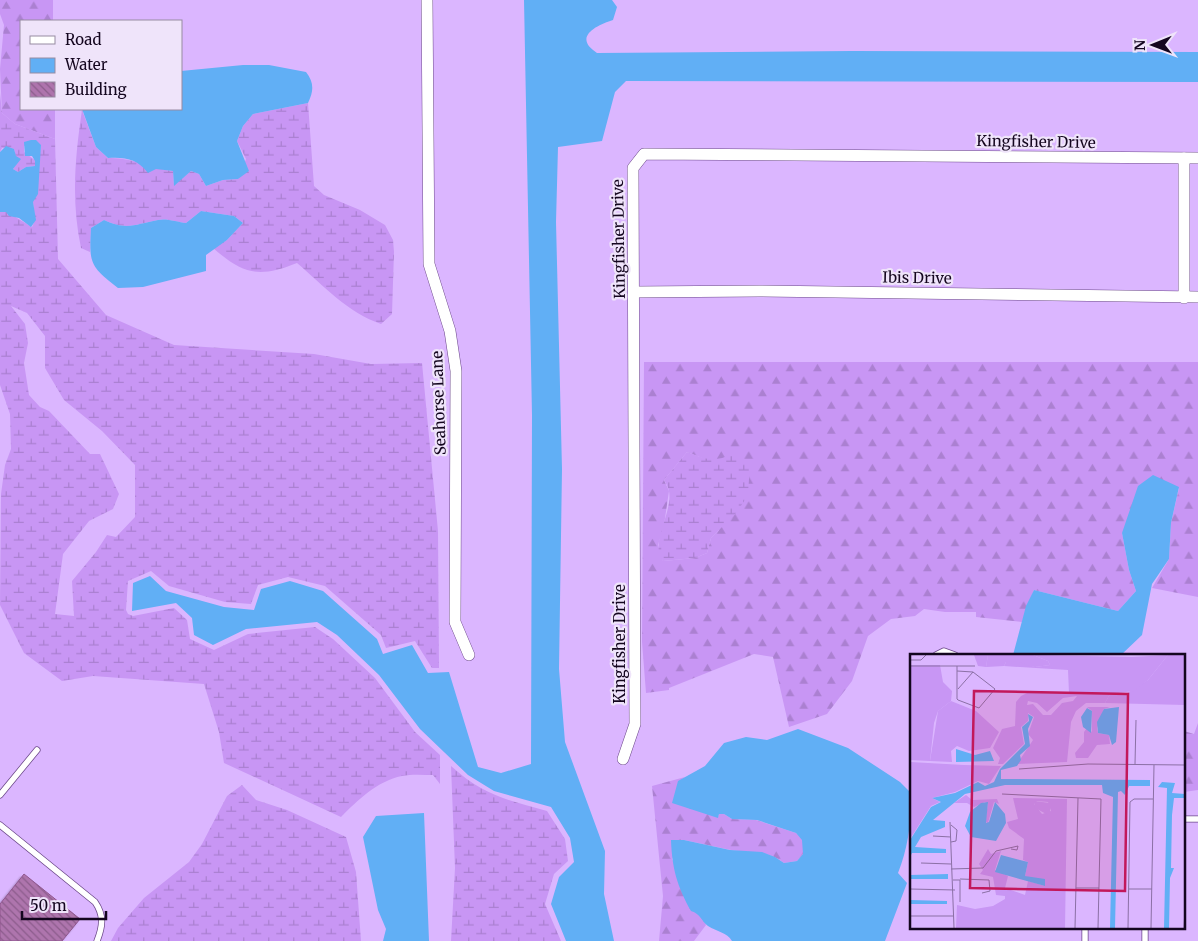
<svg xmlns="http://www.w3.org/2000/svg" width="1198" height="941" font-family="Merriweather,serif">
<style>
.forest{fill:url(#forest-firs);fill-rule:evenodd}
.wetland{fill:url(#wetland-marsh);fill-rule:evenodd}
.water{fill:#61aff5}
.building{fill:url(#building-back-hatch);stroke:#8f568e;filter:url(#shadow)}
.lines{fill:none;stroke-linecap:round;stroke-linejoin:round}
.lane-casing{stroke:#6c498a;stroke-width:7}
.street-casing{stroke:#6c498a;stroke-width:12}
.lane{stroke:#fff;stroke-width:5.5}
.street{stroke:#fff;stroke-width:11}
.labels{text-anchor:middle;stroke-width:4.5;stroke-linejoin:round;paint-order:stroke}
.street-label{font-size:15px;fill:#14061f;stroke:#efe4fa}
.inset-road{fill:none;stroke:#8b70a5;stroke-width:1}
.view{fill:#c2185b;fill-opacity:0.15;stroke:#c2185b;stroke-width:2.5}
.inset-edge{fill:none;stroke:#14061f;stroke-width:2.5}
</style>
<defs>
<pattern id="forest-firs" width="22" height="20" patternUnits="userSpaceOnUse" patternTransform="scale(1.25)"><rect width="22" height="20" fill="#c896f4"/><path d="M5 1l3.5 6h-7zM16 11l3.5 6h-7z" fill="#ab80d1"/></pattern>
<pattern id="wetland-marsh" width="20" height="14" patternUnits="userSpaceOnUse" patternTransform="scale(1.25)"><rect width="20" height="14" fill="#c896f4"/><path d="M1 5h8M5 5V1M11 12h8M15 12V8" fill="none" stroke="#ab80d1"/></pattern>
<pattern id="building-back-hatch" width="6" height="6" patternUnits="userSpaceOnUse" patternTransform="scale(1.25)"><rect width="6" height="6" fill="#ae74ad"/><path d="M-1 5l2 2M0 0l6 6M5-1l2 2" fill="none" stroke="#8c5d8c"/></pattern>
<filter id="shadow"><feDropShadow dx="-3" dy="3" stdDeviation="1" flood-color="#0004"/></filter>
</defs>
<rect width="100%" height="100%" fill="#dbb6ff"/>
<!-- forest -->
<g class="forest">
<path d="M0,0H53V21H21V109H55V139L15,124L2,113L0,69L4,25L0,14Z"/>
<path d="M644,362H1198V597L1152,588L1169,559L1171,523L1179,488L1122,533L1129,570L1136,591L1118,611L1034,590L1022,622L976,617V612H945L924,609L915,616L891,619L868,636L852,681L827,714L789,727L773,657L754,654L669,688V690L646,693L642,642ZM687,452L707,460H722L719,530L711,538L707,553L695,558L663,561L658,545L664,525L669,491L664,480Z"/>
<path d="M1198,723V790L1184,792V731L1194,734Z"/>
<path d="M685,777L678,782L696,810L718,817L719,814H724L732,819L756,820L796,833L803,840V854L797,861L784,863C767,850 750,853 731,850C715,847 700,843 684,840L672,859L706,925L694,941H659L663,896L652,786Z"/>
</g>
<!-- wetland -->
<g class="wetland">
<path d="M0,93L2,113L15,124L55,139L58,259L106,315L174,345L314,354L371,364L422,363L438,531L439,668H432L415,641L386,648L381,635L325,586L288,577L258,585L251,604L225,602L169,586L151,571L128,581L126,610L128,614L133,616L174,608L187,620L190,639L214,650L248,634L315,627L333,639L375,678L415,732L440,755V784L433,775C423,775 411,774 402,776C377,781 358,800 341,817L224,763L219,732L204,684L93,676L62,681L24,653L0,605L1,494L5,465L11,449L10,414L0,385V212H7L32,227L35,220L33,202L41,145L24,146V152L36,161L35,166L26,167L18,172L13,169L17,163L14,149L2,148L0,152ZM11,306L27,313L45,336V368L64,400L102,431L135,465V517L116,537L107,535L96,552L72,581L74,616L55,614L63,554L89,521L113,509L119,494L100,454H90L49,411L40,407L29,395L24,363L28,343L25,324Z"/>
<path d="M308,103L314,186L324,195L360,210L385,225L393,240L394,252L392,314L381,324C347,312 324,286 297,263C259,278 244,275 213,248L227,240L243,223L234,216L201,211L186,223C178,222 166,218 158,220C136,224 127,231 104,220L91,228L90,252L81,248C71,201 75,157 82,110L96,147L108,158C133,157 150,168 173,171L174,185L191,171L199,174L206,186L223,180L238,179L246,159L237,141L243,126L253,114Z"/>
<path d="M687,452C706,459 714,464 733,453L750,463L748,495L737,512L711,538L707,553L695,558L663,561C649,542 673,514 669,491C668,487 666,483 664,480Z"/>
<path d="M451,766C483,795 507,800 547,811L565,839L568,861L554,874L545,904L561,941H451L455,868Z"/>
<path d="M242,785L256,800L287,810L346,837L356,872L361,941H111L118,928L144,898L189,862L202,844L227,796Z"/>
</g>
<!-- water -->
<g class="water">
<path d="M524,0H612L617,7L613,20C597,25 572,37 597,53L852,51L1198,52V82L626,81L615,92L602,141L558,147L556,222L562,469L559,669L565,742L605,851L604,894L614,941H566L551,904L559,877L574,862L570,838L551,807L494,791L468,775L420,729L379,675L337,635L317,622L246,629L213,645L194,635L192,618L176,603L132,611L133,583L150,576L166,591L224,607L254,610L261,589L290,581L323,591L377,639L383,654L412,645L428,673L449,672L478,767L501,773L531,764L532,415Z"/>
<path d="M243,65H269L306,72C314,82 314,91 308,103L253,114L243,126L237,141L249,171L238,179L223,180L206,186L199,174L191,171L174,186L173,171L156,169L148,173C137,159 126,157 108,158L96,147L82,109H181V71Z"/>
<path d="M31,140H36L41,145L38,194L33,202L36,220L31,227L19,218L9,216L6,212H0V152L6,146L14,149L16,156L21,159L13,169L18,172L26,167L35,166V161L32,156H25L24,142Z"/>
<path d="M201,211L234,216L243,223L227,240L206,255V271L143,287L118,288C90,266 89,264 91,228L104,220C127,231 136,224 158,220C166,218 178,222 186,223Z"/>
<path d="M1153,475L1179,487L1171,523L1169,559L1152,584L1142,635L1121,655H1013L1026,606L1034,590L1118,611L1136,591L1129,570L1122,533L1138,486Z"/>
<path d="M798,729L848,748L900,782L911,793C912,820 908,848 898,873L907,883L885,941H732C727,932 717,932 708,926C701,921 701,914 691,911C677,886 672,868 671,840H684L730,850L762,852L775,857L784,863L797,861L803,854L802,840L796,833L757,820L732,819L724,814H719L718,818L672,803L678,781L705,766L724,743L746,737L767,740Z"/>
<path d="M424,813L429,941H383L386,929L378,910L363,837L376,816Z"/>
</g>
<!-- building -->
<path class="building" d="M24,874L80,919L62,941H0V904Z"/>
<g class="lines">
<!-- lane casing -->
<g class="lane-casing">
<g id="lane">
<path d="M936,655L944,651L955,655"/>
<path d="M0,795L37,750"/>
<path d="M1184,819H1198"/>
<path d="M0,825L95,902C104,915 103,926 97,941"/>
<path d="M1085,941V927"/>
<path d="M1145,941V927"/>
</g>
</g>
<!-- street casing -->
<g class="street-casing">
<g id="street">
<path d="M427,0L429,264L450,331L456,371L455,622L469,655"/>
<path d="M1184,158V298"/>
<path d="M635,292L760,291L1198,297"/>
<path d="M623,759L635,724L633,168L644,154L1198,158"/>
</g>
</g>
<!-- lane -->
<use href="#lane" class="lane"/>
<!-- street -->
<use href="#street" class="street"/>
</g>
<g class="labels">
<!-- street labels -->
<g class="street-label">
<text transform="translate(1036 142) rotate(1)" y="5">Kingfisher Drive</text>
<text transform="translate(619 239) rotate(-91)" y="5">Kingfisher Drive</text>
<text transform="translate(917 278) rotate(1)" y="5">Ibis Drive</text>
<text transform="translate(439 403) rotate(-92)" y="5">Seahorse Lane</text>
<text transform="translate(620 644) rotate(-90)" y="5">Kingfisher Drive</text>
</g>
</g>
<!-- overview -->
<g transform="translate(910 654)">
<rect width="275" height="275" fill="#dbb6ff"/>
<path d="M64,1H78L76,13L68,12Z" fill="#c896f4"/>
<path d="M78,1H123L138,7L140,11L125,13L96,8L94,12L76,13ZM258,1H275V51L195,49L200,40L214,41L238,26ZM0,11H30L33,28L42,37L41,47L28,57L24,69L20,107L0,106ZM56,141L62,146L87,145L89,150L84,148L78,169L75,168L78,150L75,148L64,153L57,149H44ZM103,144L157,145L155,274H46L47,251L65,255L83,252L95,245V242L86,241L83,223L70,220L73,216L69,210L78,195L81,200L91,197L85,216L98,222L95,234L115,241L118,227L135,232L115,222L118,208L113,206L114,185L99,174L97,168L108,165ZM127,147L138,148L141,157L132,160L124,150Z" fill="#c896f4" fill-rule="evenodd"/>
<path d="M123,1L222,3L258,1L238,26L224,37L200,40L195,49H176L166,57L161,68L157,108L107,110L123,86L118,80L124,63L118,59V67L111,73L114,90L93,110H88L90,104L83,94L92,75L105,72L106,48L111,42L119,38L159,39L158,16L94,12L96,8L105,7L125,13L140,11L138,7ZM167,42L163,47L152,49L141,61H133L123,50L117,51L118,47L127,49L137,58L153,44ZM41,47L66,57L89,78L80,94L59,97L47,92L41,97L42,108L20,107L28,57ZM177,53H200L194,55L187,74L188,79L199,81L200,90L187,91L178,104H166L165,99L174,88V78L177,74L182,78V57ZM0,108L54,111L91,112L79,130L68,127L45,138L22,144L30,148L21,152L0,185ZM124,147L140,149V162L125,154Z" fill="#c896f4" fill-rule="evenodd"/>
<path d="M209,53L206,88L202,91L199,81L188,79L187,68L194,55ZM177,54L182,57L181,79L173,73L171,63ZM118,60L123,63L118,75L120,92L110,101L111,106L107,112L91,116V125L240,126V132H219L215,141L211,137L208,138L205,274H200L203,143L193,139L192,131H95L55,140L23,166L35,167V173L11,183L5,193L36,195V199H2L0,203V186L21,153L31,148L22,144L45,139L68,128L75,132L84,128L90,115L115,90L112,73L119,67ZM46,95L65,101L80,97L84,107L46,108ZM252,128L265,129L262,139L275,140V144H264L262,161L261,214H264L260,224L259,274H254L257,134L248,133ZM78,148L76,169L79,168L85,148L95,160L96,169L86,187L61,183L55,172L60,158L71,149ZM91,201L118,208L115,222L135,225V232L85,218ZM38,220V225H0V221ZM0,246L37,247V250H0Z" fill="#61aff5"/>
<path class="inset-road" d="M0,6H11L16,1M0,12H65M47,12V45L48,46L69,54L85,35L63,18L47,17M48,35L63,18M225,110L226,66M109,115L178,110L275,111M92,140L191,145L188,274M40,168L44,274M41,171L47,176L46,187L41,188M23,182L41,183M11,209L41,210M41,215L73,214L86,197L108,192L107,196L101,195M50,225L79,226L80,237L72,239M43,226H50V248M166,234H189M0,235L45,236M219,235H242M0,262H44M165,274L168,144M218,274L220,148L224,145H243M241,274L244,111M274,274L275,255"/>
<path class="view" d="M64,37L218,40L215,237L60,234Z"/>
<rect width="275" height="275" class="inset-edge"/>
</g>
<!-- legend -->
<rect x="20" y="20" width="162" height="90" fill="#efe4fa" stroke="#978ba2"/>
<rect x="30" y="36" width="25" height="8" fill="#ffffff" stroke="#978ba2"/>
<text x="65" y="45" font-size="15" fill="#14061f">Road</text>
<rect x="30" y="58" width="25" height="15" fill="#61aff5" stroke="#978ba2"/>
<text x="65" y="70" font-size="15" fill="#14061f">Water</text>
<rect x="30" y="82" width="25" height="15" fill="url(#building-back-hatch)" stroke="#978ba2"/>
<text x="65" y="95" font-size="15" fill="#14061f">Building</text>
<!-- north arrow -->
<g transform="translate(1153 45) rotate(269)" stroke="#efe4fa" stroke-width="4" paint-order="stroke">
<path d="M0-4L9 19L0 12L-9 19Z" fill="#14061f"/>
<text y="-8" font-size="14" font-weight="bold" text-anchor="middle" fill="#14061f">N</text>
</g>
<!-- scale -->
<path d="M22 911v8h84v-8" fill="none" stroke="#14061f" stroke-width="2.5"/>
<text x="30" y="911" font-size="15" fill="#14061f" stroke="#efe4fa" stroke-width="4" paint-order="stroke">50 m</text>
</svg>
